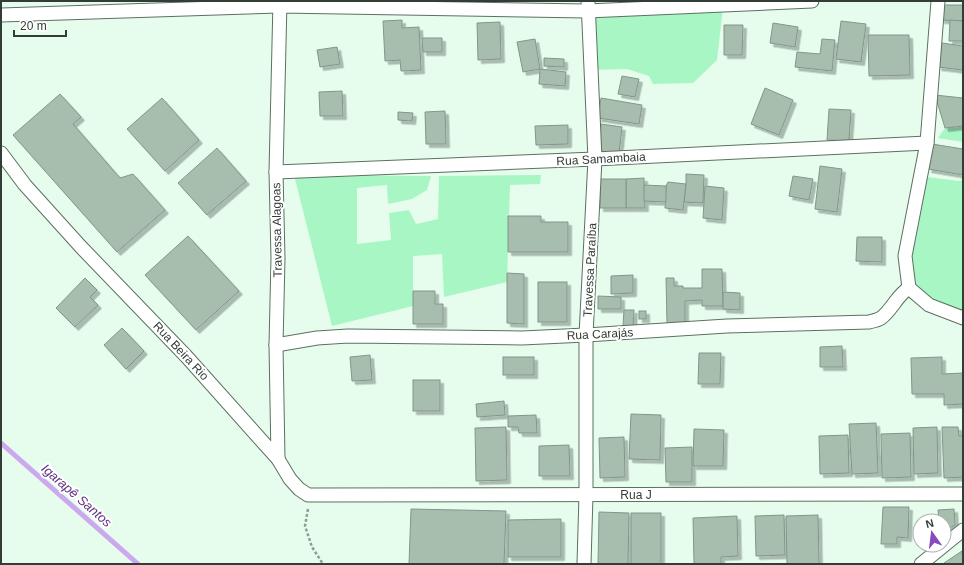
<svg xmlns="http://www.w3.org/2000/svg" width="964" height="565" font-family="Helvetica,sans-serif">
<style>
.green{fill:#a9f6c5}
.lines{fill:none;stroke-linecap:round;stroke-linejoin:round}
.stream{stroke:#cca8ee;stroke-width:5}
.building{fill:#a7bdae;stroke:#819688;filter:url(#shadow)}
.street-casing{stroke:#5c7062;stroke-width:15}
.path{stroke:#8d9d92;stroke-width:2.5;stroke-dasharray:3 2;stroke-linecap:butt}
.street{stroke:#fff;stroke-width:13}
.labels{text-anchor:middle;stroke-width:4;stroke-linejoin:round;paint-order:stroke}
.street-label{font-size:12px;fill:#333c36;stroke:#fff}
.water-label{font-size:13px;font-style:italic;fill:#603284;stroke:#fff}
</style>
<defs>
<filter id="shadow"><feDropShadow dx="3.5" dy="3.5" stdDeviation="0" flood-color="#0004"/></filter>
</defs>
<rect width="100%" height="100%" fill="#e6fded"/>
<!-- green -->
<g class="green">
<path d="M723,7L717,60L693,83L653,84L649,76L627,69L590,70L588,14Z"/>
<path d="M963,126V142L938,138L945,128Z"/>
<path d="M294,175L431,176L427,190L412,199L388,204L387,185L357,188V244L391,240L389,213L409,210L416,224L438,219L439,176L541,175L540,184L510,185L507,282L444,297L442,254L413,256V306L332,326Z"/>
<path d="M920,176L959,181L963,180V312L931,301L913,285L910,253Z"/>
</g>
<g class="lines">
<!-- stream -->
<path class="stream" d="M1,443L138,564"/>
</g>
<!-- building -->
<g class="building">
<path d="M941,5H963V21L941,20Z"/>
<path d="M402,20V28L419,27L421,70L401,71L400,60L385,61L383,21Z"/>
<path d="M950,20L963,21V41H949Z"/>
<path d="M841,21L866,24L861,62L836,59Z"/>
<path d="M500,22L501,59L478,60L477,23Z"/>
<path d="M773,23L798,27L795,47L770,43Z"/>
<path d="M724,25H743L742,55H724Z"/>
<path d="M868,35H909L910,75L869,76Z"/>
<path d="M422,38H442V52H423Z"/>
<path d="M535,39L540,69L523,72L517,42Z"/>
<path d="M822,39L835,40L832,71L795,67L797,52L820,54Z"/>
<path d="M942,43L963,46V70L938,67Z"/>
<path d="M337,47L340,64L320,67L317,50Z"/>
<path d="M544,58L564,59V67L544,66Z"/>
<path d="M540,69L566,72L565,86L539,84Z"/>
<path d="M622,76L639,79L635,97L618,94Z"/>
<path d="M765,88L793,100L779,135L751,124Z"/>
<path d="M342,91L343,116H320L319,92Z"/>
<path d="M60,94L81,117L73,124L120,178L133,174L165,210L117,252L13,135Z"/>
<path d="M935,95L963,98V126L945,128Z"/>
<path d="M162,98L199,140L165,171L127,129Z"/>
<path d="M601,98L642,105L639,124L598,118Z"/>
<path d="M829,109L851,110L849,141L827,140Z"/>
<path d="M445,111L446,144H426L425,112Z"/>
<path d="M398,112L413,113L412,121L398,120Z"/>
<path d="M601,124L622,127L619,153L599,151Z"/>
<path d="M568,125V144L536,145L535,126Z"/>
<path d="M932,144L963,149V175L928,169Z"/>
<path d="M217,148L246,181L207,215L178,183Z"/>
<path d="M820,166L842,169L837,212L815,209Z"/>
<path d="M686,174L704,175L703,203L684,202L686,184Z"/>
<path d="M793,176L813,179L809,200L789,196Z"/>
<path d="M644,178L645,208H626V179Z"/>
<rect x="600" y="179" width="26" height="29"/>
<path d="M668,182L686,184L683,210L665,208L666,186Z"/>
<path d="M644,185L666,186V202L644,201Z"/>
<path d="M705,186L724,188L722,220L703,218Z"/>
<path d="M508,216H541V222H568V252H508Z"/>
<path d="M188,236L239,291L196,330L145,275Z"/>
<path d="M857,237H882V262L856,261Z"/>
<path d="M702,269H722L723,306H702V300L685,301V324H667L666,278H674V286H683V288H702Z"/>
<path d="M507,273L524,274V324L507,323Z"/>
<path d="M633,275V293L611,294V276Z"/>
<path d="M85,278L97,290L90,297L98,305L75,327L56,308Z"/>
<rect x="538" y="282" width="29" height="40"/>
<path d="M413,291H435V304H443V324H413Z"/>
<path d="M723,292L740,293V310L723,309Z"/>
<path d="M598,296L621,297V309H598Z"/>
<path d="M624,310H634L633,327L623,326Z"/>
<rect x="639" y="311" width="7" height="8"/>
<path d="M122,328L144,351L126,369L104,345Z"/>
<path d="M842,346L843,367H820V347Z"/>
<path d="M699,353H721L720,384H698Z"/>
<path d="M370,355L372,380L352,381L350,357Z"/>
<rect x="503" y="357" width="31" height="18"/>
<path d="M942,357V374L963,373V404L944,405V394H912L911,358Z"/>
<rect x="413" y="380" width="27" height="31"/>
<path d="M504,401L505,415L477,417L476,404Z"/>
<path d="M631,414L661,415L660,460L629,459Z"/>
<path d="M536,415L537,433H519L518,427H508V416Z"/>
<path d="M876,423L878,473L852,474L849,424Z"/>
<path d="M506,427L507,480L476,481L475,428Z"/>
<path d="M937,427L938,473L914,474L913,428Z"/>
<path d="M942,427H958L959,436H963V477L944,478Z"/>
<path d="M694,429L724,430L723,466H693Z"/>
<path d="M910,433L911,477L882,478L881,434Z"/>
<path d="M848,435L849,473L820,474L819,436Z"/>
<path d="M624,437L625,477L600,478L599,438Z"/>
<path d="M569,445L570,476H539V446Z"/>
<path d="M692,447V482H666L665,448Z"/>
<path d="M883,507H909L908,538L897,537V544H881Z"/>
<path d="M411,509L506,511L504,564H409Z"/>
<path d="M954,509L955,525L944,531V521H939L938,510Z"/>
<path d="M599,512L629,513L628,564H598Z"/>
<rect x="631" y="513" width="30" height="51"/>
<path d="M784,515L785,555L756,556L755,516Z"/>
<path d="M818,515L819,564H787L786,516Z"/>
<path d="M737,516L738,556L721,557V564H694L693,518Z"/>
<path d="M561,519V557H508V520Z"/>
<path d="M962,551L963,564H945L944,563Z"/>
</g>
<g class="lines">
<!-- street casing -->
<g class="street-casing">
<g id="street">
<path d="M938,1L927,143L905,256L909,288L929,305L963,318"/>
<path d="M1,15L280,6L587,11L812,1"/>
<path d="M1,153L25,185L81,247L186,356L278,459L290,479L299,489L308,495L963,494"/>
<path d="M276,172L595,159L927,143"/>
<path d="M276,345L317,338L348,336L522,338L586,335L727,326L869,322C873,321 878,320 881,318C892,310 897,295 909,288"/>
<path d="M278,459L276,345L278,258L276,172L280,1"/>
<path d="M584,564L586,495V335L595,159L588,1"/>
<path d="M921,564L963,530"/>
</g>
</g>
<!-- path -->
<path class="path" d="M308,509L305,526L312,547L323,564"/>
<!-- street -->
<use href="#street" class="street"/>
</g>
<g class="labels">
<!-- street labels -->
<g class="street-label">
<text transform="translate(601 159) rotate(-3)" y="4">Rua Samambaia</text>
<text transform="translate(277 230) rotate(-91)" y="4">Travessa Alagoas</text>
<text transform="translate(590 270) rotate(-87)" y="4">Travessa Paraíba</text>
<text transform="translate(600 334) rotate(-3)" y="4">Rua Carajás</text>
<text transform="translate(181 351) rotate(47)" y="4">Rua Beira Rio</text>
<text x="636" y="499">Rua J</text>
</g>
<!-- water labels -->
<g class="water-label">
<text transform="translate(77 495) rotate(41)" y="5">Igarapê Santos</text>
</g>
</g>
<!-- border -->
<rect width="964" height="565" fill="none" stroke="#333c36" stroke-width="4"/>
<!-- north arrow -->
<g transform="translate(932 533) rotate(346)"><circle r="19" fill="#ffffff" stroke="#adb1af"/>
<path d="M0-3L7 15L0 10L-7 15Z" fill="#8b49be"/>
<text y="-6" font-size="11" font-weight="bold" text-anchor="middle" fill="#333c36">N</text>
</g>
<!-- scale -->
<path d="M14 30v6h52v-6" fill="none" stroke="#333c36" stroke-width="2"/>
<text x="20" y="30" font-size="12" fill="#333c36" stroke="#ffffff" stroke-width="3" paint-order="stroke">20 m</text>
</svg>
